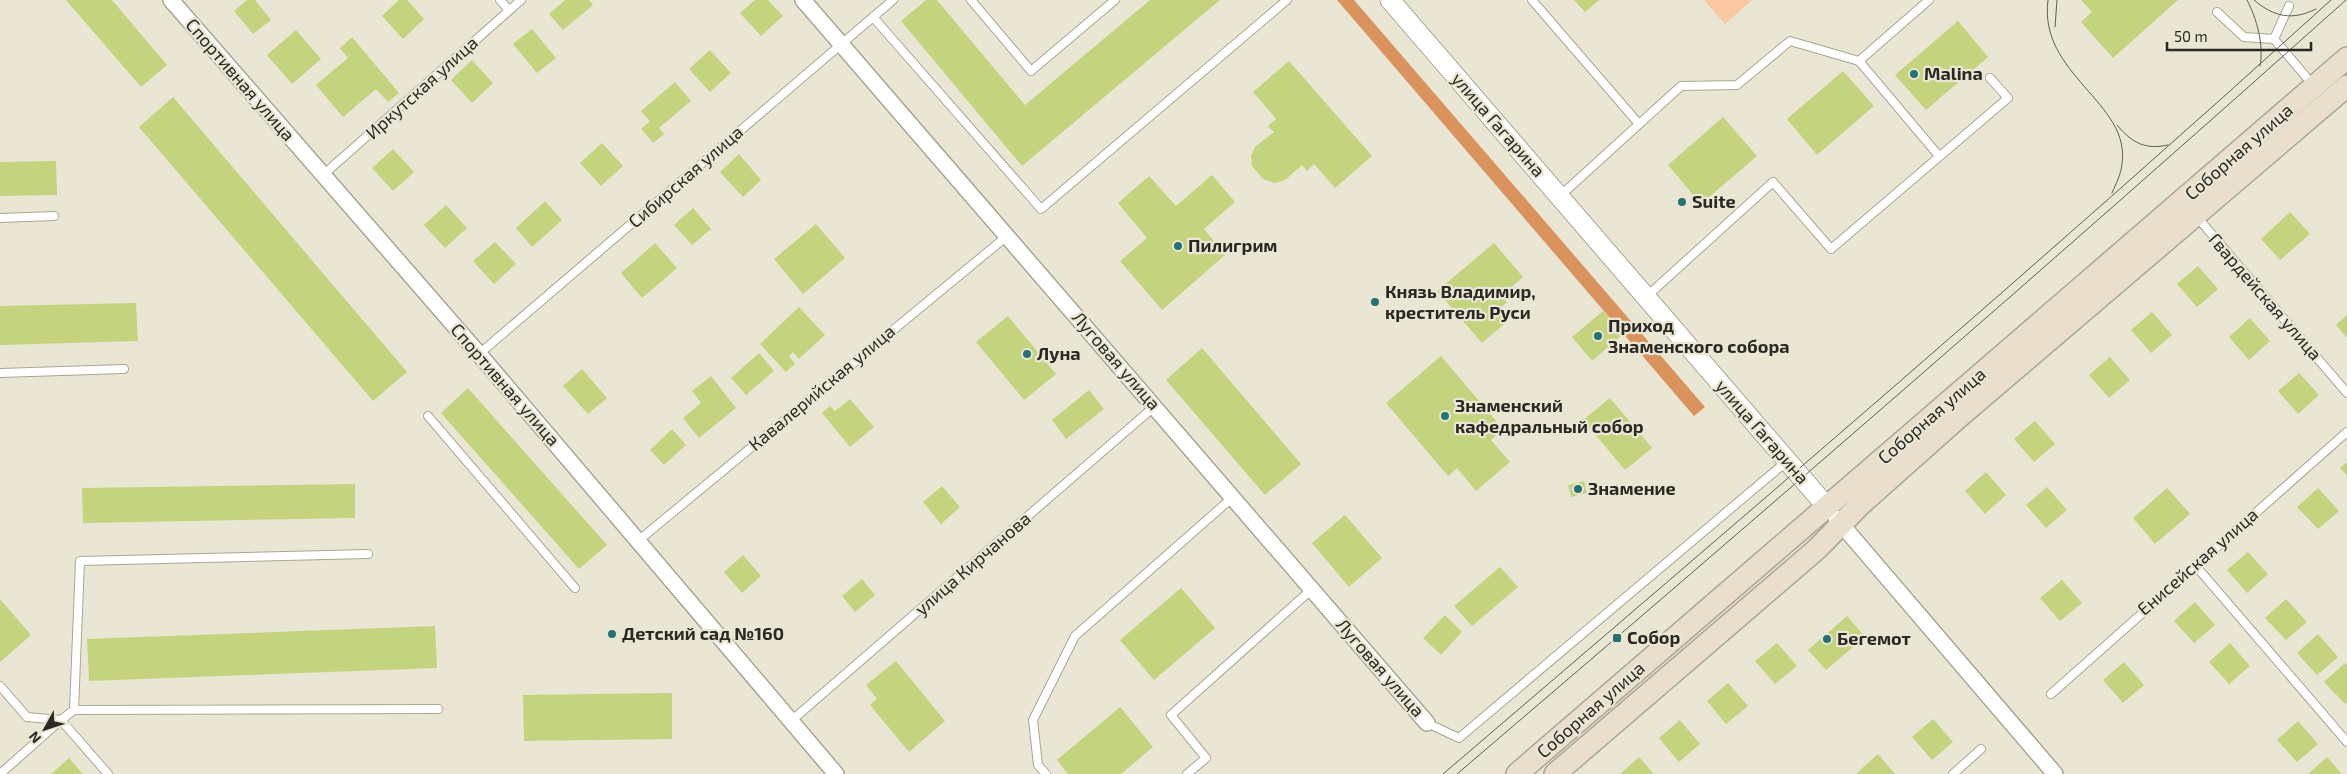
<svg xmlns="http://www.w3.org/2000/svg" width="2347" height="774" font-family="'Exo 2',sans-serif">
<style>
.green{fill:#fbc7a1}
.forest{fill:#db935e}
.building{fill:#c4d47e}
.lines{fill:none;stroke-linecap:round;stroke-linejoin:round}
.service-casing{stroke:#aaa695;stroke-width:10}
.minor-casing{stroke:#aaa695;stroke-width:18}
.tertiary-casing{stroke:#aaa695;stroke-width:21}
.secondary-casing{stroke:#aaa695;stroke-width:24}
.service{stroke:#fff;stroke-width:8}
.minor{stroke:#fff;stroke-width:15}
.tertiary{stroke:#fff;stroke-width:19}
.secondary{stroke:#eadecc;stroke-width:21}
.tram{stroke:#5f5d54;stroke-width:1}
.poi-dot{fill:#267173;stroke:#eae6d4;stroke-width:2}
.labels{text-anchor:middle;stroke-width:4.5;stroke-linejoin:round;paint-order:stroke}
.poi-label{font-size:18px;font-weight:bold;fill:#2b2923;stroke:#eae6d4;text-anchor:start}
.street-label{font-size:18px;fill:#2b2923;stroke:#eae6d4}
</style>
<rect width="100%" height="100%" fill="#eae6d4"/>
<!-- green -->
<path class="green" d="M1704,0H1752L1725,24Z"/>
<!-- forest -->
<path class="forest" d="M1337,0H1354L1705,407L1694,416Z"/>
<!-- building -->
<g class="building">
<path d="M66,0H112L167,65L141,87Z"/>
<path d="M247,0H255L271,20L253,34L234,11Z"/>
<path d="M399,0H407L424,19L403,39L382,16Z"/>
<path d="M565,0H589L593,5L563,30L549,14Z"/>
<path d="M755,0H768L783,16L761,36L740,13Z"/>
<path d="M926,0H937L1025,105L1150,0H1220L1022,166L901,21Z"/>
<path d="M1574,0H1599L1585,12Z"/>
<path d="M2081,0H2178L2113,58L2081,22L2092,12Z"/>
<path d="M1958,21L1988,57L1926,110L1895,75Z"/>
<path d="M532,29L556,58L537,73L513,44Z"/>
<path d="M296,30L321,59L292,84L267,55Z"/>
<path d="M352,37L399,93L388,102L376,89L343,117L316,85L348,58L340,48Z"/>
<path d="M710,50L731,73L710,92L689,69Z"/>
<path d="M472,60L493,83L472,103L451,80Z"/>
<path d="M1289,61L1372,156L1335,188L1314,164L1307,171L1302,165L1285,180L1275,183L1263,179L1252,166L1251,156L1255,147L1274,132L1268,126L1276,119L1253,92Z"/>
<path d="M1843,71L1874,106L1817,155L1787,119Z"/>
<path d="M675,82L691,101L659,128L664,134L653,143L641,129L650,121L641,111Z"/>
<path d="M173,97L407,372L373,401L139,127Z"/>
<path d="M1723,117L1757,156L1701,204L1668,165Z"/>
<path d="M602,143L623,166L601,186L580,163Z"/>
<path d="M393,149L414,172L393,191L372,168Z"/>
<path d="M739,154L761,180L743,197L720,172Z"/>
<path d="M56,161L57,195L0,196V162Z"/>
<path d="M1212,175L1235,202L1204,229L1225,255L1162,310L1120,261L1147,238L1118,203L1149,176L1176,206Z"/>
<path d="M545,201L562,220L532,247L516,228Z"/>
<path d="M446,205L467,228L445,248L424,225Z"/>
<path d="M693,208L711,229L692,245L674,225Z"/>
<path d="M2290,212L2310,234L2280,260L2261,239Z"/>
<path d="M816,224L845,258L803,294L774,259Z"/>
<path d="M495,242L516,264L494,284L473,261Z"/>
<path d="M655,243L677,268L642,298L621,273Z"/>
<path d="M1494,243L1523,277L1501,296L1507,302L1499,309L1509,320L1482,343L1437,291Z"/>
<path d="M2198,266L2218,289L2197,307L2177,284Z"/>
<path d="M136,303L138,341L0,345V306Z"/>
<path d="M799,307L825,335L799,359L793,352L789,356L795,364L786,372L760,344Z"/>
<path d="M1603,311L1623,334L1592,361L1572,337Z"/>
<path d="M2152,312L2172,335L2151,353L2131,330Z"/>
<path d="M2347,315V338L2336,325Z"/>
<path d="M1008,316L1056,374L1024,400L976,342Z"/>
<path d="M2250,318L2270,341L2249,360L2229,337Z"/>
<path d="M1202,348L1301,464L1265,495L1166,380Z"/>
<path d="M759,353L774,371L746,395L731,378Z"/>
<path d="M1441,356L1503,429L1491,440L1510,462L1476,491L1457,468L1448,476L1386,403Z"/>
<path d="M2110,357L2130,380L2109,398L2089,375Z"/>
<path d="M582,369L607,398L588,414L563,386Z"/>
<path d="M2299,373L2319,395L2298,414L2278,391Z"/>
<path d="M711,376L736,408L699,438L683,418L701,403L692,391Z"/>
<path d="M468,388L607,545L579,569L441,413Z"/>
<path d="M1089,390L1104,409L1066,439L1052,420Z"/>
<path d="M1610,398L1652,448L1625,470L1583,420Z"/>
<path d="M850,399L874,427L850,447L822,413L830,406L835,411Z"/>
<path d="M2035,421L2055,444L2034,462L2014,439Z"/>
<path d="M672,429L686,445L664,465L650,450Z"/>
<path d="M2347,462V475L2340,468Z"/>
<path d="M1986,472L2006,495L1985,514L1965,491Z"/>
<path d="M1584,481L1587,493L1571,497L1568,485Z"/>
<path d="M355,484V518L83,523L82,488Z"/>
<path d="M942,486L960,507L941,524L923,502Z"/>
<path d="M2047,487L2067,510L2046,528L2026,505Z"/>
<path d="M2167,488L2190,514L2155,544L2133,518Z"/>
<path d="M2318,488L2339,511L2318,529L2297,507Z"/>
<path d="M1345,515L1382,558L1349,587L1312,543Z"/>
<path d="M2248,552L2268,574L2247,593L2227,570Z"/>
<path d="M743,555L761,576L742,593L724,572Z"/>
<path d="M1500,567L1518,587L1472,626L1454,606Z"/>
<path d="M862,579L875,595L855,612L842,596Z"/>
<path d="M2062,580L2082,603L2060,621L2040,598Z"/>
<path d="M1181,588L1215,628L1154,680L1120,640Z"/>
<path d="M0,599L31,635L0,662Z"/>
<path d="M2286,599L2307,622L2286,640L2265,618Z"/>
<path d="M2195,602L2215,625L2194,643L2174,621Z"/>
<path d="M1445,615L1462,632L1441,655L1423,638Z"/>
<path d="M1847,616L1865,637L1826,670L1808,650Z"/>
<path d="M435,626L437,668L89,681L87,639Z"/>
<path d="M2318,634L2338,657L2317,675L2297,653Z"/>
<path d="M1777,643L1797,666L1775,684L1755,661Z"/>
<path d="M2230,643L2250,666L2229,684L2209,662Z"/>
<path d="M896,661L945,721L909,752L870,705L877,699L866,685Z"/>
<path d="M2124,662L2144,685L2123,703L2103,680Z"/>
<path d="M2345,663L2347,665V702L2345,704L2324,682Z"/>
<path d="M1728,683L1748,706L1726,724L1707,701Z"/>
<path d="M672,693V739L524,741L523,695Z"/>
<path d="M1120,707L1153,747L1121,774H1068L1057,760Z"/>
<path d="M1933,719L1953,742L1932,760L1912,737Z"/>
<path d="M1680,720L1700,744L1679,762L1659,738Z"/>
<path d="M2298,721L2318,744L2297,762L2277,740Z"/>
<path d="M1878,754L1895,774H1858L1857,773Z"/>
<path d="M1639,757L1654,774H1620Z"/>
<path d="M2327,757L2342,774H2308Z"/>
<path d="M69,758L83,774H51Z"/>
</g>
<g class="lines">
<!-- service casing -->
<g class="service-casing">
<g id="service">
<path d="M500,0L509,10"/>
<path d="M971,0L1031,71L1115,0"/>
<path d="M1532,0L1639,124"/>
<path d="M2289,6L2274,39L2313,85"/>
<path d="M2217,12L2244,37L2274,39"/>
<path d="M873,17L1041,209L1287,0"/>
<path d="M1859,61L1939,156"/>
<path d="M323,175L521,0"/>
<path d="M1560,196L1681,86L1737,85L1790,41L1859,61L1929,0"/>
<path d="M2197,217L2347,393"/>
<path d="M0,218L54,216"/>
<path d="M1646,297L1773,182L1831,249L2008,98L1990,78"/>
<path d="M479,354L893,0"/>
<path d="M0,373L124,369"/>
<path d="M428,416L575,588"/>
<path d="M638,541L1007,236"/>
<path d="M2195,565L2347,742"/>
<path d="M0,686L27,717L61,720L0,774"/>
<path d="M2051,694L2347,432"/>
<path d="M74,710L438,709"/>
<path d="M791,721L1155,406"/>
<path d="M1427,723L1459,738L1787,461"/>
<path d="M108,774L61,720L74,710L80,561L368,554"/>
<path d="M1046,774L1038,765L1033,720L1075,636L1233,497"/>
<path d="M1187,774L1206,758L1171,715L1312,589"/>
<path d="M1953,774L1981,749"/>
</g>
</g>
<!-- minor casing -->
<g class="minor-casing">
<g id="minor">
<path d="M171,0L479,354L836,774"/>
<path d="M803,0L1427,723"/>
<path d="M1836,518L2055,774"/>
</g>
</g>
<!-- tertiary casing -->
<g class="tertiary-casing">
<path id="tertiary" d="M1390,0L1827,507"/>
</g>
<!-- secondary casing -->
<g class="secondary-casing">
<g id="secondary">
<path d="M1517,774L2347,58"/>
<path d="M1555,774L1817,549L1860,505L1959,417L2347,86"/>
</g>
</g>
<!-- service -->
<use href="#service" class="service"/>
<!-- minor -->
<use href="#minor" class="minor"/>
<!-- tertiary -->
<use href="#tertiary" class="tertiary"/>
<!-- secondary -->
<use href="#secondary" class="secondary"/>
<!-- tram -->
<g class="tram">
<path d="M2048,0C2038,75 2131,102 2122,164C2121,174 2116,184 2112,193"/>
<path d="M2247,0C2257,19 2264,45 2260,66"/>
<path d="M2254,0C2274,17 2292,21 2316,9"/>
<path d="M2055,27L2057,0"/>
<path d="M2117,125C2132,143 2145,150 2168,145"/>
<path d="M1443,774C1741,519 2040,264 2331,0"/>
<path d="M1457,774C1756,519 2053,262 2346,0"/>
</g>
</g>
<!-- markers -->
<g class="poi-dot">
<circle cx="1914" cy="74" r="5"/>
<circle cx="1682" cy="202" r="5"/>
<circle cx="1178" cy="246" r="5"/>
<circle cx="1375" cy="302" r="5"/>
<circle cx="1598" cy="336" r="5"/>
<circle cx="1027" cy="354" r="5"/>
<circle cx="1445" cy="416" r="5"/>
<circle cx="1578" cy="489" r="5"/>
<circle cx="612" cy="634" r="5"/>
<rect x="1612" y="633" width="10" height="10" rx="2.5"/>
<circle cx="1827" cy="639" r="5"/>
</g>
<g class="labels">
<!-- poi labels -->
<g class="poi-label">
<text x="1924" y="80">Malina</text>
<text x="1692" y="208">Suite</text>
<text x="1188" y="252">Пилигрим</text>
<text x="1385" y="298">Князь Владимир,<tspan x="1385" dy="21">креститель Руси</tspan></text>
<text x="1608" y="332">Приход<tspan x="1608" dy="21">Знаменского собора</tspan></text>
<text x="1037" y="360">Луна</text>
<text x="1455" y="412">Знаменский<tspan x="1455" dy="21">кафедральный собор</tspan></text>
<text x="1588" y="495">Знамение</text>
<text x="622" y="640">Детский сад №160</text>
<text x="1627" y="644">Собор</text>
<text x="1837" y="645">Бегемот</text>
</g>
<!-- street labels -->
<g class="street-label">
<text transform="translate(240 80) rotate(49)" y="6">Спортивная улица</text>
<text transform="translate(422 88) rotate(-42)" y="6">Иркутская улица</text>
<text transform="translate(1498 125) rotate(49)" y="6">улица Гагарина</text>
<text transform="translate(2239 152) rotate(-41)" y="6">Соборная улица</text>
<text transform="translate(686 177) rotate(-41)" y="6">Сибирская улица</text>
<text transform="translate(2265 297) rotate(49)" y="6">Гвардейская улица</text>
<text transform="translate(1116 361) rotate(49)" y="6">Луговая улица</text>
<text transform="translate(505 385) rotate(49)" y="6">Спортивная улица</text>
<text transform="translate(822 388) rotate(-40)" y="6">Кавалерийская улица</text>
<text transform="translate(1932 416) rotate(-41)" y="6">Соборная улица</text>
<text transform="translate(1762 432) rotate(49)" y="6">улица Гагарина</text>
<text transform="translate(2198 562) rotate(-41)" y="6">Енисейская улица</text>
<text transform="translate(973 564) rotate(-41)" y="6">улица Кирчанова</text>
<text transform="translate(1380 668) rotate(49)" y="6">Луговая улица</text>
<text transform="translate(1591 710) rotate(-41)" y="6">Соборная улица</text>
</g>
</g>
<!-- north arrow -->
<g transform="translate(45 729) rotate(230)" stroke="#eae6d4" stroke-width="4" paint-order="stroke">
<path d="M0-4L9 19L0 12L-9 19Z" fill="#2b2923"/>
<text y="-8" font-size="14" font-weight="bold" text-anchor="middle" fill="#2b2923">N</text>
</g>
<!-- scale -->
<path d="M2167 42v8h144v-8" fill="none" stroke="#2b2923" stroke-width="2.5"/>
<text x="2174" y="42" font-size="15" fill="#2b2923" stroke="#eae6d4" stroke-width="4" paint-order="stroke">50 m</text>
</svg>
